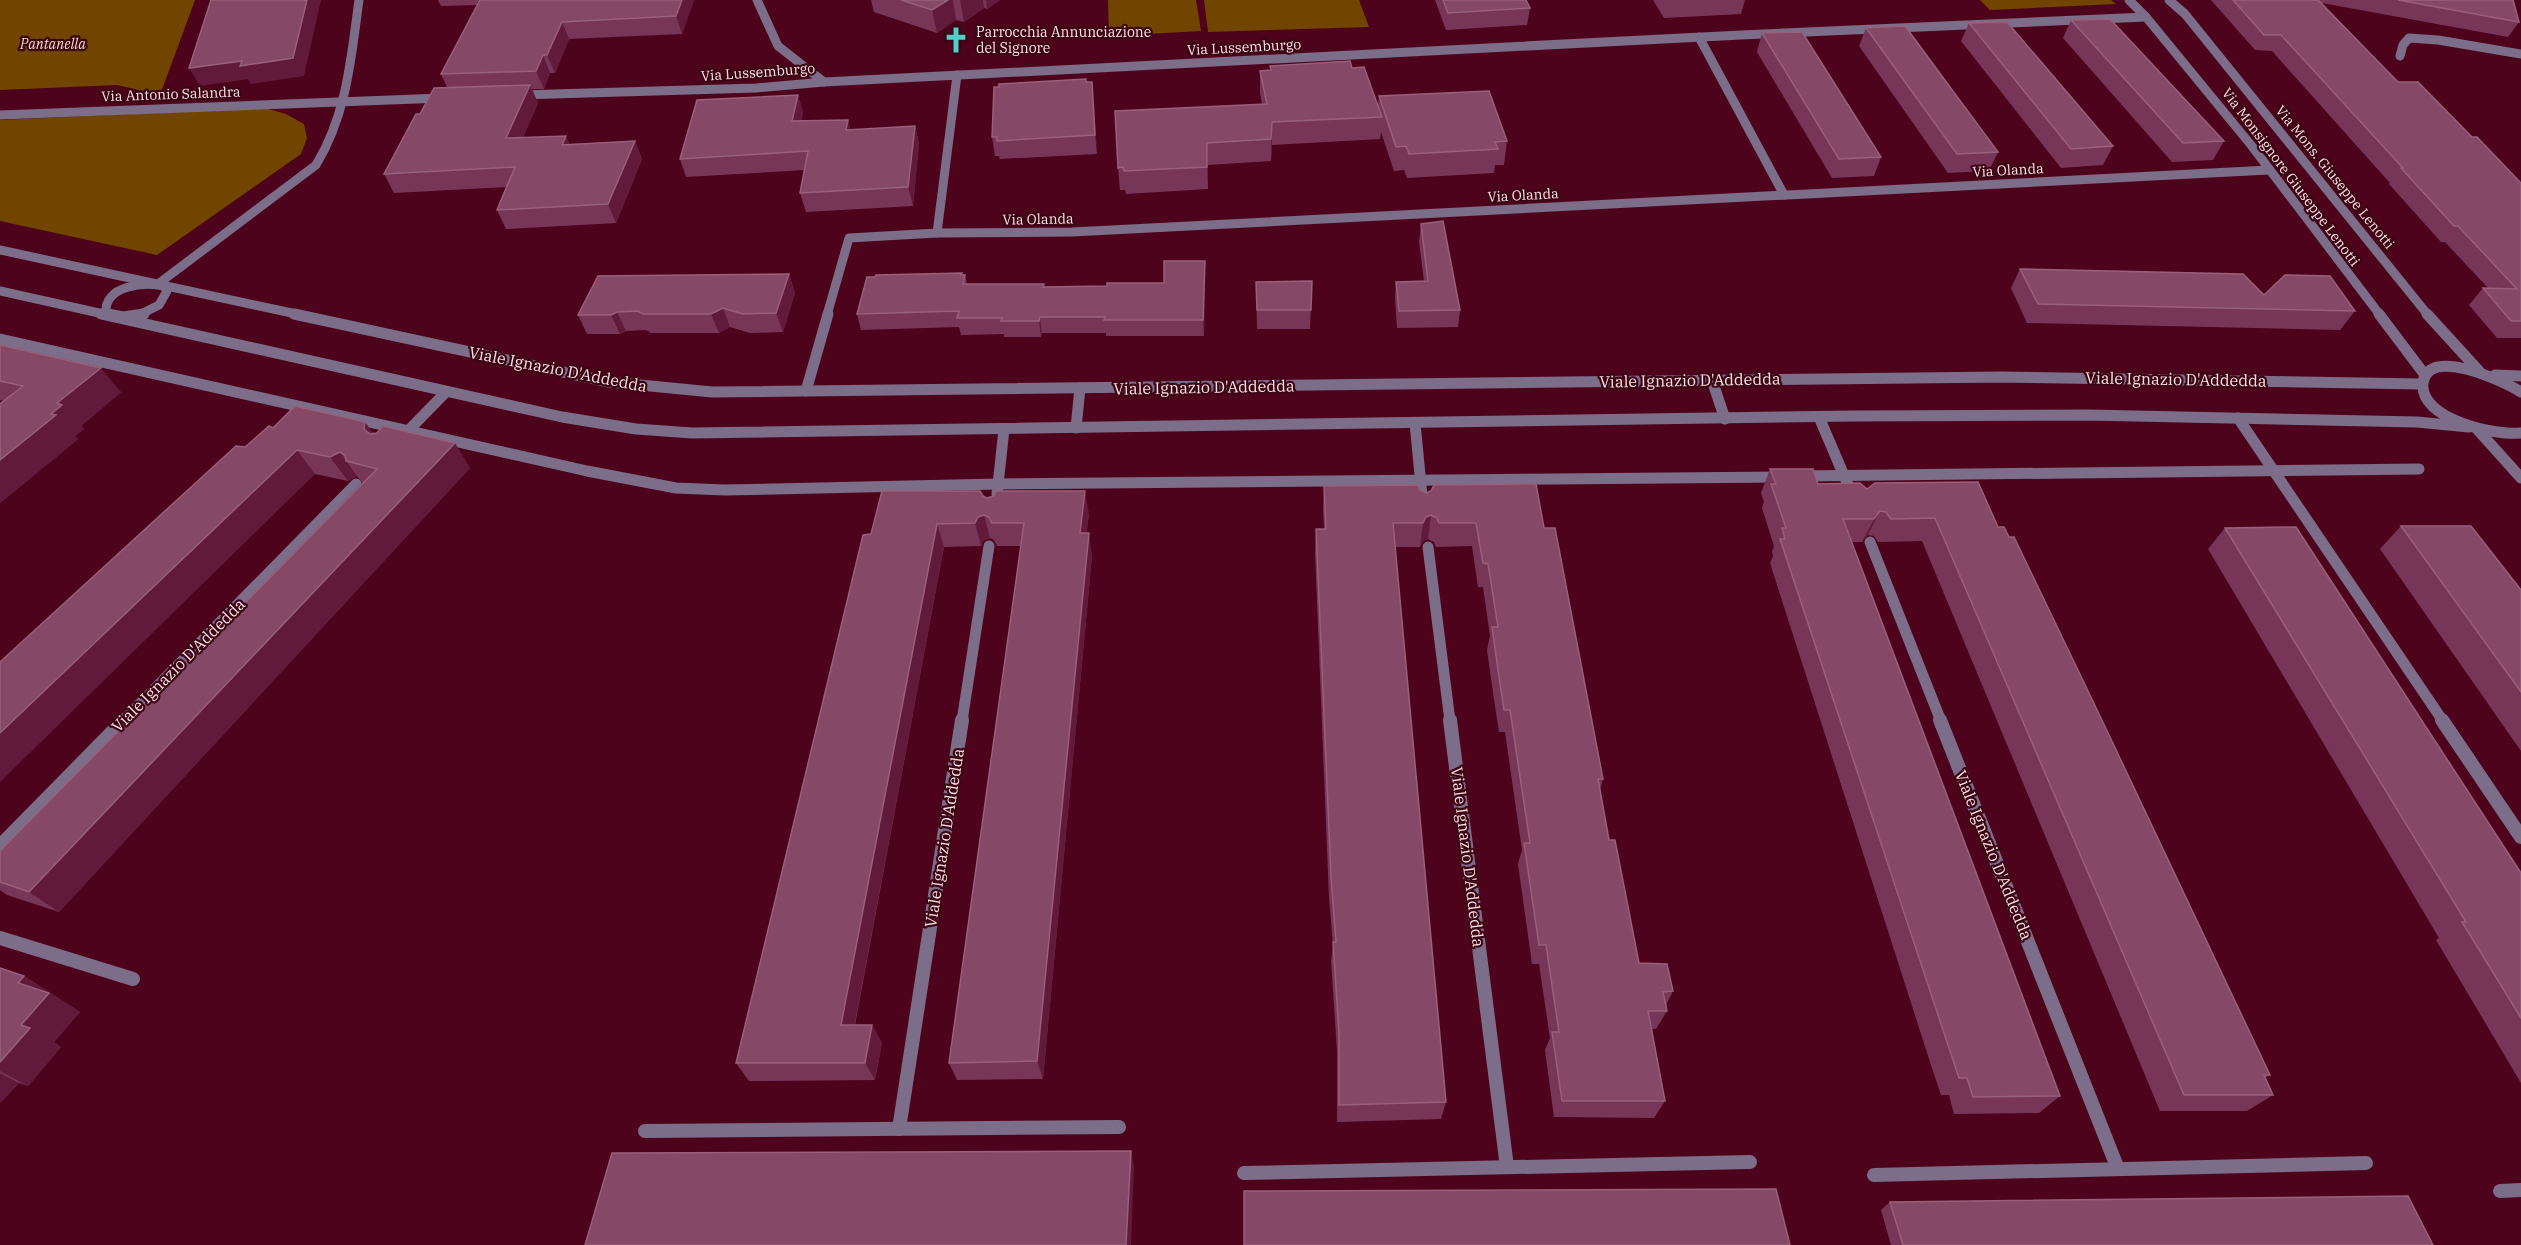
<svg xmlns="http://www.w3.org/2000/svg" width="2521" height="1245" font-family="'IBM Plex Serif',serif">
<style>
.green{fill:#714500}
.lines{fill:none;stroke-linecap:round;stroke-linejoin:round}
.lane-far1{stroke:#7c6d89;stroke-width:11}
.lane{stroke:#7c6d89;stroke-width:14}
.street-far1{stroke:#7c6d89;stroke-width:9}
.street{stroke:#7c6d89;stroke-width:11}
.wall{fill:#773658}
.shaded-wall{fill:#611a39}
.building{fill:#854867;stroke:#98607a;stroke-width:1.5}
.labels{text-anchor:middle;stroke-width:4.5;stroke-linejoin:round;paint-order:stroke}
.far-poi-label{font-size:14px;fill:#fde1e4;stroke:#3c0515;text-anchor:start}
.far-park-label{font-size:14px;font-style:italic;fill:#f9dcbc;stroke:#3c0515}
.far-street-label{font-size:14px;fill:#fde1e4;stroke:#3c0515}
.street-label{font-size:16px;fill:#fde1e4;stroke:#3c0515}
</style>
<rect width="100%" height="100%" fill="#4e031c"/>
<!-- green -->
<g class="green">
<path d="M0,0H195L160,95L117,85L0,90Z"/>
<path d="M1108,0H1196L1201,31L1109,36Z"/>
<path d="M1204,0H1359L1369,27L1208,32Z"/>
<path d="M1980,0H2111L2116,4L1990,10Z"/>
<path d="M265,108L286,114L304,124L307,138L301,154L157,255L0,221V120Z"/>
</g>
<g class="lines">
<!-- lane-far1 -->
<g class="lane-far1">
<path d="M1819,417L1854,499"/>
<path d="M2238,418L2443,721"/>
<path d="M1415,423L1423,506"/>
<path d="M402,437L446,392"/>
<path d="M997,494L1004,429"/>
<path d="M1870,542L1941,721"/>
<path d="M1428,547L1450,721"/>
<path d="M123,721L356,484"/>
<path d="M962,721L989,546"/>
</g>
<!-- lane -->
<g class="lane">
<path d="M1450,720L1507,1167"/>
<path d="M1940,720L2118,1169"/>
<path d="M2442,720L2521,837"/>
<path d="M0,846L124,720"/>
<path d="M0,938L133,979"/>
<path d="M899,1129L962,720"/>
<path d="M645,1131L1119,1127"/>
<path d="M1244,1173L1750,1162"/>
<path d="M1874,1175L2366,1163"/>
<path d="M2500,1191L2521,1190"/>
</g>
<!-- street-far1 -->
<g class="street-far1">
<path d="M757,0L778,46L824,82"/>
<path d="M2129,0L2146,17L2251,145L2380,315"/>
<path d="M2169,0L2185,14L2428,315"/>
<path d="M1699,37L1784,195"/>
<path d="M2400,56L2403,45L2409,38L2438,40L2521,54"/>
<path d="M957,75L937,233L1072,232L2269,170"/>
<path d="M520,95L756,88L824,82L1741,35L2146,17"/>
<path d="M0,115L442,98"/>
<path d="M0,250L301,315"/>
<path d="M158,284L316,165C347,114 351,58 359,0"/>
<path d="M0,291L108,315"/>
<path d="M111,315L106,313C104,285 144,282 164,286L167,291L159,305L139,315"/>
<path d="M827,315L849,238L937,233"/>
</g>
<!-- street -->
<g class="street">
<path d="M101,314L562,417L636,429L692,433L1854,416L2088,415L2417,422L2469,427"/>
<path d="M108,314L123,317L144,314"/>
<path d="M294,314L609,382L712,392L2002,377L2422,384"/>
<path d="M2379,314L2425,375"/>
<path d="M2427,314L2479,371"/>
<path d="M0,339L587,471L676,488L725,490L998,484L1782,477"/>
<path d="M2495,375L2521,376"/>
<path d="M1712,380L1725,419"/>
<path d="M806,391L828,314"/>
<path d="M2521,392C2505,382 2428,345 2423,383C2419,419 2495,436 2521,433"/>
<path d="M1076,428L1080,388"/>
<path d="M2477,429L2521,478"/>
<path d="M1800,476L2419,469"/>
</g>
</g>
<!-- wall -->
<g class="wall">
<path d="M438,0H694L682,34L569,39L555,73H550L544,89H532L538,103L523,137L570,144L635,141L642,159L616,223L506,229L497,210L507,187L394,193L384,174L420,114L447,87L441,74L477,5L441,6Z"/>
<path d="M871,0H1000L987,9L984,8L964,22L956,20L937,33L874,12Z"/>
<path d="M1435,0H1526L1530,8L1527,25L1446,30Z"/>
<path d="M1653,0H1745L1741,14L1664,18Z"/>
<path d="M2211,0H2513L2519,22L2508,37L2322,3L2398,82L2472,137L2521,183V338H2497L2469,305L2483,288H2488L2445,242H2441L2389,184L2390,183L2272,51L2255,50Z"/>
<path d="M2071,20L2224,141L2213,160L2172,162L2063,38Z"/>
<path d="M1969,23L2113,146L2103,165L2061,168L1961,41Z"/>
<path d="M1866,28L1998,152L1989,171L1948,173L1859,46Z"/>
<path d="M1762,33L1881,157L1874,176L1832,178L1757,52Z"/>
<path d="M1270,66L1352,68L1378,106L1379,96L1507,141L1504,165H1495L1494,173L1407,178L1404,170L1394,171L1381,132L1380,139L1272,145L1271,161L1208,165V189L1126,194L1125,190H1120L1118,168L1262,104L1260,93V71L1270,70Z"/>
<path d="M1092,82L1097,154L1000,159L999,156H995L992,137Z"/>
<path d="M798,95L803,113L801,120L851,130L915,126L919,144L913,206L806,212L800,193L805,170L686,177L680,159Z"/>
<path d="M1421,224L1460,310L1458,327L1397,328L1395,299L1396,282L1424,281L1419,242Z"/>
<path d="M1205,261V277L1204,336H1106V333H1042L1041,337H1004V334L961,335L959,327L861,330L857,314L962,275H965L967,284L1044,287L1107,286L1164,283Z"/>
<path d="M2020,269L2264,295L2355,311L2340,330L2027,323L2011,288Z"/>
<path d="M789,274L795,293L783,332L750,333L730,327L719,333H651L646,330L626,331L620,334H587L578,315Z"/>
<path d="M1312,281L1310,329H1257L1256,282Z"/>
<path d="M0,345L121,392L81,426L84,429L75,436L78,439L0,503V404L4,401L0,400Z"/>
<path d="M365,422L373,434L470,468L59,912L7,895L0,890V851L362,483L357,476L348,481L315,474L245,447L273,428Z"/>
<path d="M1770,469L1818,484L1867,489L1998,527L2270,1075L2265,1078L2273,1095L2247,1111H2160L1922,541L1878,542L1874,536L1868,535L1862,542H1852L2060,1096L2039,1113L1954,1114L1949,1095H1941L1930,1062L1770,563L1773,556L1772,552L1774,546L1762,508L1764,502L1761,493Z"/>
<path d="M1324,486L1420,490L1426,493L1544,528L1603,779L1600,790L1609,840L1639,963L1673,991L1666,1005L1667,1011L1656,1029H1652L1665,1101L1654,1118L1554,1117L1545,1050L1550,1038L1539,964H1532L1518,864L1522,850L1505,732H1499L1494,699L1487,650L1490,636L1483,587H1478L1472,546L1436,547L1434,542L1428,539L1423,541L1420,547H1395L1446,1102L1441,1119L1337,1122V1051L1331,961L1333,946L1329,898L1315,552L1316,529H1324L1323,509Z"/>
<path d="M983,496L987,498L1089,514L1086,533L1092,556L1043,1079L957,1080L949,1063L1021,546H997L994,540L990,538L983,541L981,546L944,547L855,1025H872L882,1043L875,1080L749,1081L736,1063L871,534Z"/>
<path d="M2401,526L2521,590V751L2380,549Z"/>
<path d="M2225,528L2521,873V1083L2436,940L2439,938L2208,549Z"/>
<path d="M0,968L24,976L80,1012L54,1042L61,1047L28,1086L19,1083L1,1102H0Z"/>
<path d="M1890,1202L2433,1245H1891L1881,1210Z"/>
</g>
<!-- shaded-wall -->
<g class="shaded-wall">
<path d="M307,0H321L304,76L251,84L248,79L200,86L189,68Z"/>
<path d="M682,0H694L682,34L676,16Z"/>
<path d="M948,0H953L956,20L937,33L932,10Z"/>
<path d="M960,0H983L984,8L964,22Z"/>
<path d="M986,0H1000L987,9Z"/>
<path d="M562,22L569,39L555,73L547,55Z"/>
<path d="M543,55L550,73L544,89L536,71Z"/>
<path d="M1092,82L1094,101L1097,154L1095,135Z"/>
<path d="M530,85L538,103L515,156L506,138Z"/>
<path d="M798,95L803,113L798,139L792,121Z"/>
<path d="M848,120L853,138L846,130Z"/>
<path d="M1272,122V145L1271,161V139Z"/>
<path d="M915,126L919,144L913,206L908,187Z"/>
<path d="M566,136L574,154L562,145Z"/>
<path d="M635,141L642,159L616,223L608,204Z"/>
<path d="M1207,143L1208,165V189L1207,167Z"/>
<path d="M1205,261V277L1204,336L1203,320Z"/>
<path d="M789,274L795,293L783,332L776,313Z"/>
<path d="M723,308L730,327L719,333L711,314Z"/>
<path d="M617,312L626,331L620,334L611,315Z"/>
<path d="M1040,317L1042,333L1041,337L1039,321Z"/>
<path d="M101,368L121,392L81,426L84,429L75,436L78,439L0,503V460L51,414L57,403Z"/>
<path d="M365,422L382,446L364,429Z"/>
<path d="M455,443L470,468L59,912L29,892Z"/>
<path d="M297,450L315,474L0,782V733Z"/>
<path d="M340,452L357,476L348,481L330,457Z"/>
<path d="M1085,491L1089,514L1084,556L1080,533Z"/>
<path d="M1880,511L1868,535L1862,542L1874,519Z"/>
<path d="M984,515L990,538L983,541L981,546L975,523L978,517Z"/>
<path d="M1431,515L1428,539L1423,541L1420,547L1423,523L1426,517Z"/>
<path d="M937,524L944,547L851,1043L841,1025Z"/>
<path d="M1089,533L1092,556L1043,1079L1037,1061Z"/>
<path d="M24,976L80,1012L54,1042L61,1047L28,1086L0,1071V1062L21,1025L18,983Z"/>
<path d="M872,1025L882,1043L875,1080L865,1063Z"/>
<path d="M0,1073L19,1083L1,1102H0Z"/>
<path d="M1131,1151L1134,1167L1131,1245H1126Z"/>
</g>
<!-- building -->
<g class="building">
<path d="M211,0H307L293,58L240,66L242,61L189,68Z"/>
<path d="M480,0H682L676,16L562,22L547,55H543L536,71L441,74Z"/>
<path d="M901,0H948L932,10Z"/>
<path d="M1443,0H1526L1530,8L1448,13Z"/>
<path d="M2233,0H2318L2398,82H2418L2472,137H2477L2521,183V321H2511L2483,288L2517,289L2458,226H2454L2401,168H2403L2281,35H2264Z"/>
<path d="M2398,0H2513L2519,22Z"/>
<path d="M2110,19L2224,141L2183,143L2071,20Z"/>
<path d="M2007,22L2113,146L2071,149L1969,23Z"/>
<path d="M1905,26L1998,152L1957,154L1866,28Z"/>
<path d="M1802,32L1881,157L1839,159L1762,33Z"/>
<path d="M1350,61L1352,68L1364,67L1382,117L1272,122L1271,139L1207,143V167L1124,171L1123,167L1118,168L1115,111L1267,104L1260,71L1271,70L1270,66Z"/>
<path d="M1086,79V82H1092L1095,135L997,141V137H992L994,87H999V84Z"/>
<path d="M530,85L506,138L566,136L562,145L635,141L608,204L497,210L515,167L384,174L416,114H420L434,88Z"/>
<path d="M1489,91L1507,141L1495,142L1498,149L1409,154L1406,146L1396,147L1379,96Z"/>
<path d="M798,95L792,121L848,120L846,130L915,126L908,187L800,193L808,151L680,159L697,100Z"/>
<path d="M1443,221L1460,310L1399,311L1396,282L1428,281L1421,224Z"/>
<path d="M1164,261H1205L1203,320H1104L1105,317H1040L1039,321H1001L1002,318H957L959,311L857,314L867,277H875L876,275L962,273L961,275H965L963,284H1044L1043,287L1107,286V283H1164Z"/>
<path d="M2020,269L2243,274L2264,295L2285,275L2330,276L2355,311L2038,304Z"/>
<path d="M789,274L776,313L743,314L723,308L711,314H643L638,311L617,312L611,315H578L598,276Z"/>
<path d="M1312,281L1311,310H1257L1256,282Z"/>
<path d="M0,345L101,368L57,403L62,405L51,414L56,415L0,460V404L23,386L0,381Z"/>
<path d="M295,406L365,422L364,429L370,434L377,433L383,426L455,443L29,892L0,882V851L377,469L346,461L345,455L340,452L330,457L297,450L0,733V662L236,446L245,447L269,426L273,428Z"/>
<path d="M1770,469H1813L1818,484L1860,483L1867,489L1875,483L1978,482L1998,527H2004L2009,537H2014L2100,716L2270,1075H2264L2273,1095H2184L1935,518L1891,519L1886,512L1880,511L1874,519H1843L2060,1096L1973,1097L1967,1078H1959L1948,1045L1780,539H1785L1782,528H1786L1771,484H1776Z"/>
<path d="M1536,484L1544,528H1555L1603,779H1598L1609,840H1615L1639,963L1667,964L1673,991L1663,992L1667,1011H1648L1665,1101H1562L1552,1032H1559L1546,945H1539L1524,843H1530L1510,710H1504L1499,677L1492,627H1498L1488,564L1483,563L1476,523H1439L1437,518L1431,515L1426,517L1423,523H1393L1446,1102L1339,1105V1033L1333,942H1336L1331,877L1316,529H1326L1324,486L1418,485L1420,490L1426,493L1431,491L1434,485Z"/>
<path d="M882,491H980L983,496L987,498L994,496L996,491H1085L1080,533H1089L1037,1061L949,1063L1024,523H992L989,517L984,515L978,517L975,523L937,524L841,1025H872L865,1063H736L863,535L871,534Z"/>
<path d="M2401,526H2471L2521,590V692Z"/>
<path d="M2296,527L2521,873V1018L2462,922H2466L2225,528Z"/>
<path d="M0,968L24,976L18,983L49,993L21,1025L30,1028L0,1062Z"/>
<path d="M1131,1151L1126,1245H585L612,1153Z"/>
<path d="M1776,1189L1790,1245H1244V1191Z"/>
<path d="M2408,1196L2433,1245H1903L1890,1202Z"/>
</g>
<!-- icons -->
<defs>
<g id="church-bare" transform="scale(2.07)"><path d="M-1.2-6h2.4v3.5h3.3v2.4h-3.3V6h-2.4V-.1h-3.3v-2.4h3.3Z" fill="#54cdc6" stroke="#3c0515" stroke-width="2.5" paint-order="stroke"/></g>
</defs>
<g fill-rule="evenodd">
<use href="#church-bare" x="956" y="40"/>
</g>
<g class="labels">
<!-- far-poi labels -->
<g class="far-poi-label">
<text x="976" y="37">Parrocchia Annunciazione<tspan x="976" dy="16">del Signore</tspan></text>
</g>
<!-- far-park labels -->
<g class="far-park-label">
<text x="53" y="49">Pantanella</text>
</g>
<!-- far-street labels -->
<g class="far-street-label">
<text transform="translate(1244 47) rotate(-3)" y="5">Via Lussemburgo</text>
<text transform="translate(758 72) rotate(-4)" y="5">Via Lussemburgo</text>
<text transform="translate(171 94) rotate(-2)" y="5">Via Antonio Salandra</text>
<text transform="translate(2008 170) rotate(-3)" y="5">Via Olanda</text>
<text transform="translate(2291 177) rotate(53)" y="5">Via Monsignore Giuseppe Lenotti</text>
<text transform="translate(2335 177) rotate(51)" y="5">Via Mons. Giuseppe Lenotti</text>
<text transform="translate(1523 195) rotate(-3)" y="5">Via Olanda</text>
<text transform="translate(1038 219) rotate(-1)" y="5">Via Olanda</text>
</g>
<!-- street labels -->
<g class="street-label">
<text transform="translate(558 369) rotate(11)" y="6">Viale Ignazio D'Addedda</text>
<text transform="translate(2176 379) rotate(1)" y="6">Viale Ignazio D'Addedda</text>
<text transform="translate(1690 380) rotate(-1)" y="6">Viale Ignazio D'Addedda</text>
<text transform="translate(1204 387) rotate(-1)" y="6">Viale Ignazio D'Addedda</text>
<text transform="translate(178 665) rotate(-45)" y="6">Viale Ignazio D'Addedda</text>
<text transform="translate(944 838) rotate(-81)" y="6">Viale Ignazio D'Addedda</text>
<text transform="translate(1994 855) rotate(68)" y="6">Viale Ignazio D'Addedda</text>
<text transform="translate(1468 857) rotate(83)" y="6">Viale Ignazio D'Addedda</text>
</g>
</g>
</svg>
